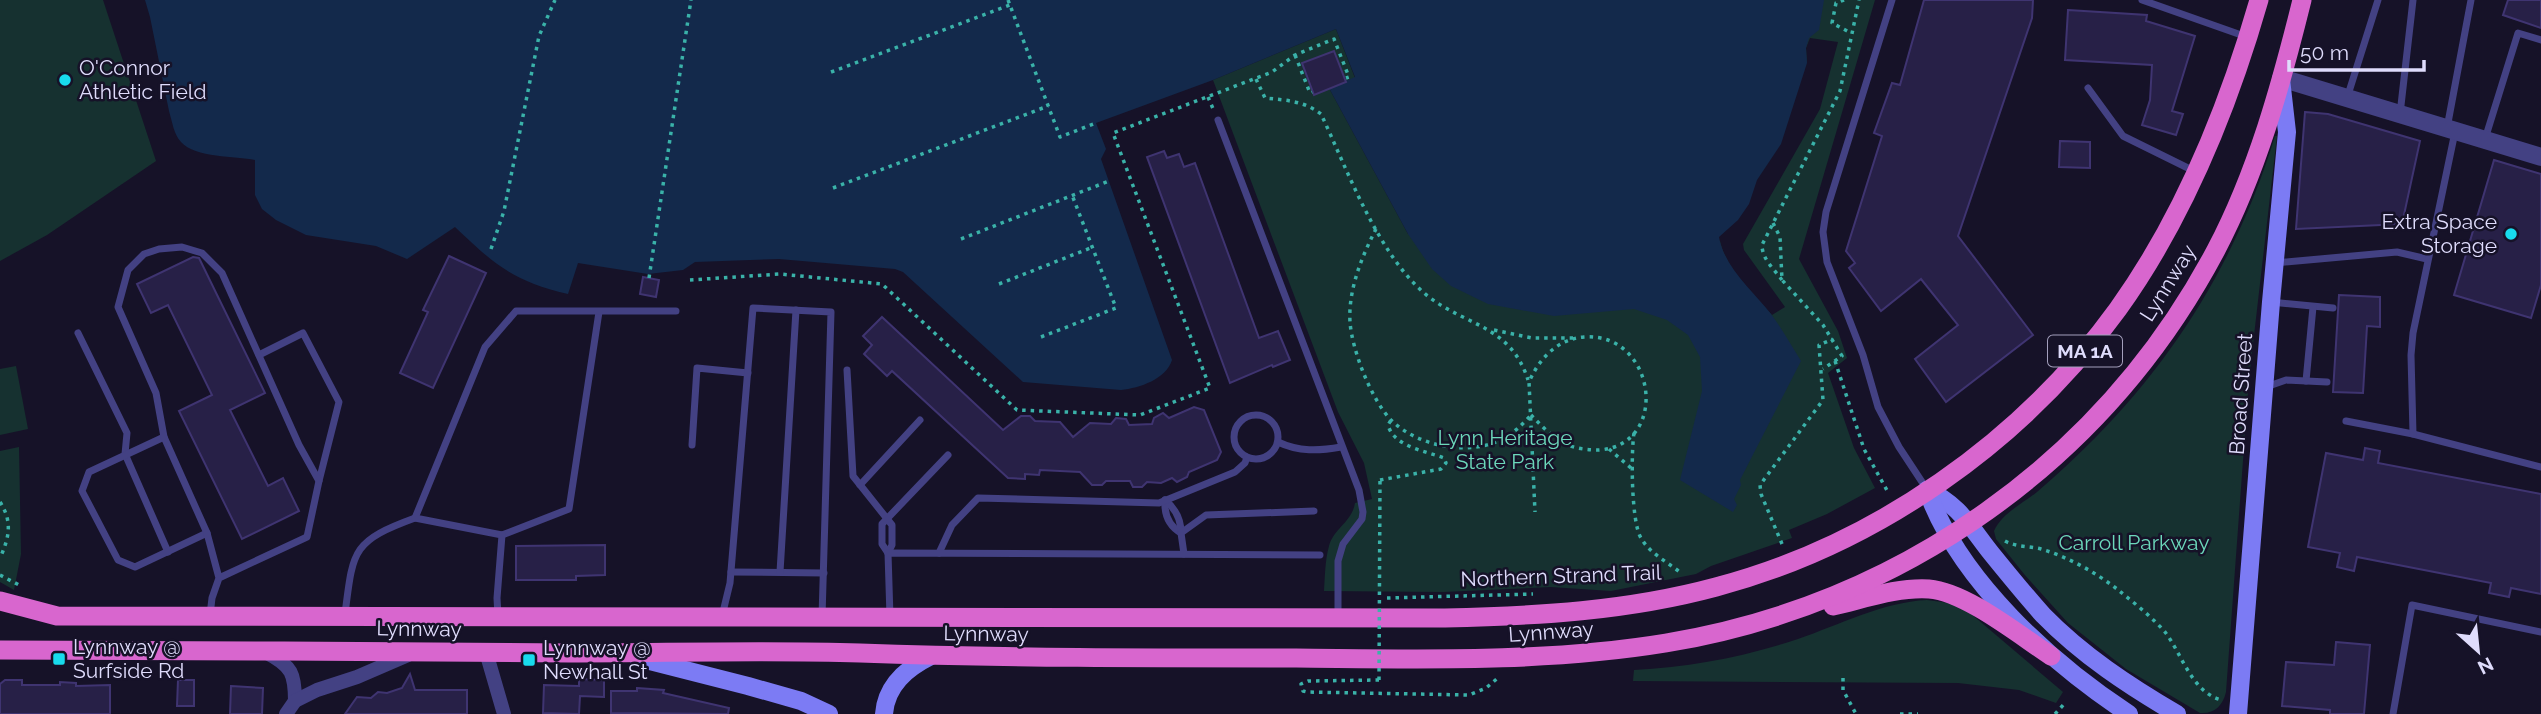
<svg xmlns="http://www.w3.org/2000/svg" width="2541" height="714" font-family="Raleway,sans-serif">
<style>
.green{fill:#163130}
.water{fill:#13294b}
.building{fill:#272047;stroke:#3f3471;stroke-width:2}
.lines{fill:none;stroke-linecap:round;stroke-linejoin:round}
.path{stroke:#3ab2a9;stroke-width:3.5;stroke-dasharray:3.5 5;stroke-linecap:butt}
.service{stroke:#434183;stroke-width:7}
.minor{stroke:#434183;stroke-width:14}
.tertiary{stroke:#434183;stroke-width:18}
.secondary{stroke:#7c7bf4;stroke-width:18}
.trunk{stroke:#d866ce;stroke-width:19}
.path-bridge{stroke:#3ab2a9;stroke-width:3.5;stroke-dasharray:3.5 5;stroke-linecap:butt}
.poi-dot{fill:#18dbed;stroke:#161228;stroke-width:2.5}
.labels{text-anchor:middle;stroke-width:5;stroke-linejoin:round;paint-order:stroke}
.shield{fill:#161228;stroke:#a39fbc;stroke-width:2}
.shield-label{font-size:19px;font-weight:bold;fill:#dfdcfc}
.poi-label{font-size:21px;fill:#dfdcfc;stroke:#161228;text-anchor:start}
.street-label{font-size:21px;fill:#dfdcfc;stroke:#161228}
.park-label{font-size:21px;fill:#6cd8bb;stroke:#161228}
</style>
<rect width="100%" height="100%" fill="#161228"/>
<!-- green -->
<g class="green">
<path d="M0,0H103L156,161L47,235L0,261Z"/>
<path d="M1695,0H1875L1799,259L1838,331L1847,358L1828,373L1854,448L1875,488L1827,514L1789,530L1792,538L1711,566L1696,574L1611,591L1551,587L1443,592L1324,591C1325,577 1325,560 1329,546C1334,528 1352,522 1355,503L1372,499L1364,463L1338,412L1213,80L1336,29L1355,78L1329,88L1408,234L1720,241C1726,269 1753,294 1772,315L1785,307L1744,250L1743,244L1820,109L1838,42L1810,38L1806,48L1807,63Z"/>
<path d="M2275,136H2277L2249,379L2226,692C2223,705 2215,714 2200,713L2126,669L2068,623L2024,574L1996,539L1994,531C2002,513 2022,504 2037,492C2057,475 2076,457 2095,438C2180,352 2240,251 2275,136Z"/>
<path d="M16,366L28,429L0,435V369Z"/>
<path d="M19,447L21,554L14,590L0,582V451Z"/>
<path d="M1927,600L1949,603L1970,613L2063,692L2056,703L2019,690L1958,683L1633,681L1634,670C1690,667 1744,657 1798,639C1839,625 1883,602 1927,600Z"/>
</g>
<!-- water -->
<path class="water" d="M145,0H1824L1819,30L1809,38L1806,48L1807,63L1781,144L1757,180L1749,204L1738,220L1719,237C1724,267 1753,291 1771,314C1782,329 1791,345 1801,361L1740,480L1741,485L1734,499L1737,505L1733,512L1680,480L1702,391L1700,357L1688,335L1667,320L1634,309L1554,316L1488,304L1451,286L1432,269L1408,234L1329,88L1355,77L1336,29L1213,80L1096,123L1106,149L1101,159L1172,360C1166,379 1140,388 1121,390L1023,382L903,272L895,269L779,259L695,262L683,270L648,274L578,263L568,294C513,281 495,265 455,227L407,259L376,246L306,235L276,220L262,209L255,195V160C236,156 195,158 181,142C174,135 172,121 169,111L150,17Z"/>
<!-- building -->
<g class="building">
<path d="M1924,0H2033L2032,18L1958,236L2033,335L1946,402L1915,359L1958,325L1921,279L1881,311L1849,268L1855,263L1846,251L1882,136L1874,133L1892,83L1900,85Z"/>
<path d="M2508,0H2541V28L2503,15Z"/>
<path d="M2068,10L2147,15L2146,21L2195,36L2172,111L2183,114L2176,135L2142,125L2150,100L2152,65L2065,60Z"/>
<path d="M1334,51L1346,82L1314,95L1302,63Z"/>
<path d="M2305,112L2328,114L2420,141L2402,224L2296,229Z"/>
<path d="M2060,141L2090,142V168L2059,167Z"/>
<path d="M1164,151L1167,158L1179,154L1184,167L1195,163L1259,338L1278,331L1290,360L1273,367L1272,365L1230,383L1147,157Z"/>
<path d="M2494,160L2541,174V285L2531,318L2454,295Z"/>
<path d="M449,256L486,273L433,388L400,373L428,312L423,310Z"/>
<path d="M193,257L199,258L265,393L230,410L268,486L283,478L299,511L242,539L179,411L212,395L168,305L151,313L137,284Z"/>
<path d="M643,277L659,280L656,297L640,294Z"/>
<path d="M2339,295L2380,297V327L2367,326L2363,393L2333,392Z"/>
<path d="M882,317L1003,430L1021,416H1030L1035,421L1060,422L1073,437L1090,423L1111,424L1116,418L1126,419L1129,425L1152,424L1154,418L1163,413L1169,418L1194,407L1204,410L1221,452L1217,460L1189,472L1187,477L1177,482L1172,478L1161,483L1147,482L1142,487H1133L1130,481H1106L1102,485H1092L1080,472L1040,470L1039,475L1025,474V479L1008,478L892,371L887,376L864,354L872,345L863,336Z"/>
<path d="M2365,448L2380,451L2378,463L2541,494V594L2511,588L2509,597L2489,593L2491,583L2357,557L2354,571L2337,567L2340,553L2308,547L2326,453L2363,460Z"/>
<path d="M605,545V575L576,576V580H516V546Z"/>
<path d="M2336,642L2370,645L2364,714H2330V710L2282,706L2286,662L2334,665Z"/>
<path d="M410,674L415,690H467V714H345L357,697L371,698L378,692L387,693L402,688Z"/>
<path d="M579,679L604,680V697L580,696L579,714L543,713L544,685L579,686Z"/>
<path d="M5,680H22V685H60V682L76,683V686L110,685V714H0V684Z"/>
<path d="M178,680H194V706H177Z"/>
<path d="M231,686L263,688L262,714H230Z"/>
<path d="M637,688L664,690L663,693L729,708L728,714L611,713V691H637Z"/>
</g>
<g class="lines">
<!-- path -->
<g class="path">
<path d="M1008,0L1060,137L1096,123"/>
<path d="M1844,0L1836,3L1832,23L1851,33"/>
<path d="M1295,55L1310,93L1312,92"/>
<path d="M831,72L1010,5"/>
<path d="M1256,79L1265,98C1286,100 1304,101 1321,114C1348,171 1379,258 1429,297C1467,326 1511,326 1528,380"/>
<path d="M1208,97L1214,111"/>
<path d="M833,188L1048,106"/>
<path d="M1773,223L1780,237L1782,280L1823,325L1842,356L1823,369"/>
<path d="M1376,229C1362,256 1348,290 1350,322C1352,350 1371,399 1391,420C1417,446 1469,457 1502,439C1514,433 1522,425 1531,415"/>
<path d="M961,239L1109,181"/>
<path d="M491,249L504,211L539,36L555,0"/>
<path d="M649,278L691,0"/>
<path d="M690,280L780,274L882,284L1017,410L1140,415L1210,388L1113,133L1272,72L1295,55L1334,39L1349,77L1346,78"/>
<path d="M1782,280C1774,269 1762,259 1762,245L1840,91L1859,0"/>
<path d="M999,284L1093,247"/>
<path d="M1494,330L1532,338H1573"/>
<path d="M1041,337L1116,308L1072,195"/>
<path d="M1835,361L1864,449L1889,494"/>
<path d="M1531,415C1542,426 1553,439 1568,445C1577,449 1590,450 1599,450C1671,445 1656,332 1584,337C1557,339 1539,359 1529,382L1535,512"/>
<path d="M1634,433C1631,452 1631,522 1641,538C1650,554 1668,562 1682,574"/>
<path d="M1609,449L1631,468"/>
<path d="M1380,480L1441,469L1446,463L1444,458C1426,451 1394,447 1388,425L1391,420"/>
<path d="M0,502C13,522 9,538 0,558"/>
<path d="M2005,541C2016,547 2029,546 2041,549C2068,557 2095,572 2117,589C2133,602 2151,616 2165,632C2182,654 2192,693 2222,700"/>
<path d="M1782,544L1761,494L1760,485L1823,400L1819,345L1833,339"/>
<path d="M0,575L19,585"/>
<path d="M1387,598L1533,594"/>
<path d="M1843,678V690L1856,714"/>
<path d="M1379,680L1308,681L1301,684L1303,691L1307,692L1469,695L1486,688L1499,677"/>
<path d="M1900,714H1918"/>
<path d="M2055,714L2065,703"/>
</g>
<!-- service -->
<g class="service">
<path d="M1892,0L1826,212L1823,232L1827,262L1863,355L1878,407L1899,447L1926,488"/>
<path d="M2142,0L2247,37"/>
<path d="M2088,88L2123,136L2196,172"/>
<path d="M2347,98L2378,0"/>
<path d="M2400,114L2413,0"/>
<path d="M1218,120L1359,490L1363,512L1362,519L1343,544L1338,561V617"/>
<path d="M2447,128L2471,0"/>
<path d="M2485,139L2518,33L2541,40"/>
<path d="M2275,263L2397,252L2427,259"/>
<path d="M2271,302L2333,308"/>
<path d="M78,333L127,433L125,454L168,552"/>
<path d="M259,355L303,333L339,402L319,481"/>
<path d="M847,370L853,476L892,525V545L888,553"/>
<path d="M2306,381L2313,307"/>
<path d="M2266,387L2286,380L2327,382"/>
<circle cx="1256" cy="437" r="22"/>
<path d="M2346,421L2413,434L2541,467"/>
<path d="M2413,434L2411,355L2413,333L2455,132"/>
<path d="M164,437L89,472L82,491L118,560L135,567L207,533"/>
<path d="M1278,442C1299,452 1319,451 1341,447"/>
<path d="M692,445L697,368L748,373"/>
<path d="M860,485L920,420"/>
<path d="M1165,500C1164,515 1169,526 1181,533"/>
<path d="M1165,500C1176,509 1181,520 1181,533"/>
<path d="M502,535L569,509L599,312"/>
<path d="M888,553L882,544V524L948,455"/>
<path d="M939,553L952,525L978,498L1159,503L1235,472L1245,463L1247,457"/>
<path d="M1184,554L1181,533L1206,515L1314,511"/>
<path d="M731,572L824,573"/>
<path d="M780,572L796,310"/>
<path d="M345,614C353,550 352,541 415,518"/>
<path d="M210,615L212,598L219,578L207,533L164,437L156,393L118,307L128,270L144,254L159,249L182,247L202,253L222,273L299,445L319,481L307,537L219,578"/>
<path d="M498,616L497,598L502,535L415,518L485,347L516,311H676"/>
<path d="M722,616L730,583L753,308L831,312L822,617"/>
<path d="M890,617L888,553L1320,555"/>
<path d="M2393,714L2412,605L2541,632"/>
</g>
<!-- minor -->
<g class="minor">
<path d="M486,652L504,714"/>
<path d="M267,653C292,666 295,674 295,701"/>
<path d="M286,714L295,701L317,690L357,677L408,655"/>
</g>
<!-- tertiary -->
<path class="tertiary" d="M2281,78L2541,157"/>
<!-- secondary -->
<g class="secondary">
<path d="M1927,490C1959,504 1971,528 1991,553C2008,574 2025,595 2043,615C2082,655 2129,686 2177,714"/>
<path d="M1927,490C1959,580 2051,663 2129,714"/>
<path d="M638,658L748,686L801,701L829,714"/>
<path d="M884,714C886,685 907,668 931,656"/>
<path d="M2238,714L2271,302L2287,132L2281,79"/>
</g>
<!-- trunk -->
<g class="trunk">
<path d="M0,601L57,616L1445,618C1537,616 1627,611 1716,587C1875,545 2022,442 2118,309C2184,217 2228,108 2259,0"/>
<path d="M1833,606C1864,599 1897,587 1929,589C1966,592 2019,635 2051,656"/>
<path d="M0,650C190,650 379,652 569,653C666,653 763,650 860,653C1005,658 1151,658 1296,658C1420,659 1544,663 1666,643C1901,604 2104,461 2216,250C2257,172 2281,85 2302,0"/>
</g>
<!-- path-bridge -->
<path class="path-bridge" d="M1379,680L1380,480"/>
</g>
<!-- markers -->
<g class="poi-dot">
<circle cx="65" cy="80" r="7"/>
<circle cx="2511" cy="234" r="7"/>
<rect x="52" y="652" width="14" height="14" rx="3.5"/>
<rect x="522" y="653" width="14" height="14" rx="3.5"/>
</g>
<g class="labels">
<!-- shield labels -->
<rect class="shield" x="2048" y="335.5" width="74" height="31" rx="5"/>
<g class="shield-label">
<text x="2085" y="358">MA 1A</text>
</g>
<!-- poi labels -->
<g class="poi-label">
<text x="79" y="75">O'Connor<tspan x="79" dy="24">Athletic Field</tspan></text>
<text x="2497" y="229" text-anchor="end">Extra Space<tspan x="2497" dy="24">Storage</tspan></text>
<text x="73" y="654">Lynnway @<tspan x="73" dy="24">Surfside Rd</tspan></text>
<text x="543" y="655">Lynnway @<tspan x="543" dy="24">Newhall St</tspan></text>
</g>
<!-- street labels -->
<g class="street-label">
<text transform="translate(2168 283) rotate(-58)" y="7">Lynnway</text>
<text transform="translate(2241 394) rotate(-86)" y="7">Broad Street</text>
<text transform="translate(1561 576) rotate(-2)" y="7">Northern Strand Trail</text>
<text transform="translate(419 629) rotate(1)" y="7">Lynnway</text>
<text transform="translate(1551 632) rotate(-4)" y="7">Lynnway</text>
<text transform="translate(986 634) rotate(1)" y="7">Lynnway</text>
</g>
<!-- park labels -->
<g class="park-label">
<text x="1505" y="445">Lynn Heritage<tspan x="1505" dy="24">State Park</tspan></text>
<text x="2134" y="550">Carroll Parkway</text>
</g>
</g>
<!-- north arrow -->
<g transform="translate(2478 651) rotate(153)" stroke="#161228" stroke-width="5" paint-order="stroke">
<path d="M0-5L12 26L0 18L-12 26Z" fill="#dfdcfc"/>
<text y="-10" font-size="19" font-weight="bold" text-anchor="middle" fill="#dfdcfc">N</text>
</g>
<!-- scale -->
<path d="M2289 60v10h135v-10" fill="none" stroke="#dfdcfc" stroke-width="3.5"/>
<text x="2300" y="60" font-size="21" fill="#dfdcfc" stroke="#161228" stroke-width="5" paint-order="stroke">50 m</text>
</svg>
